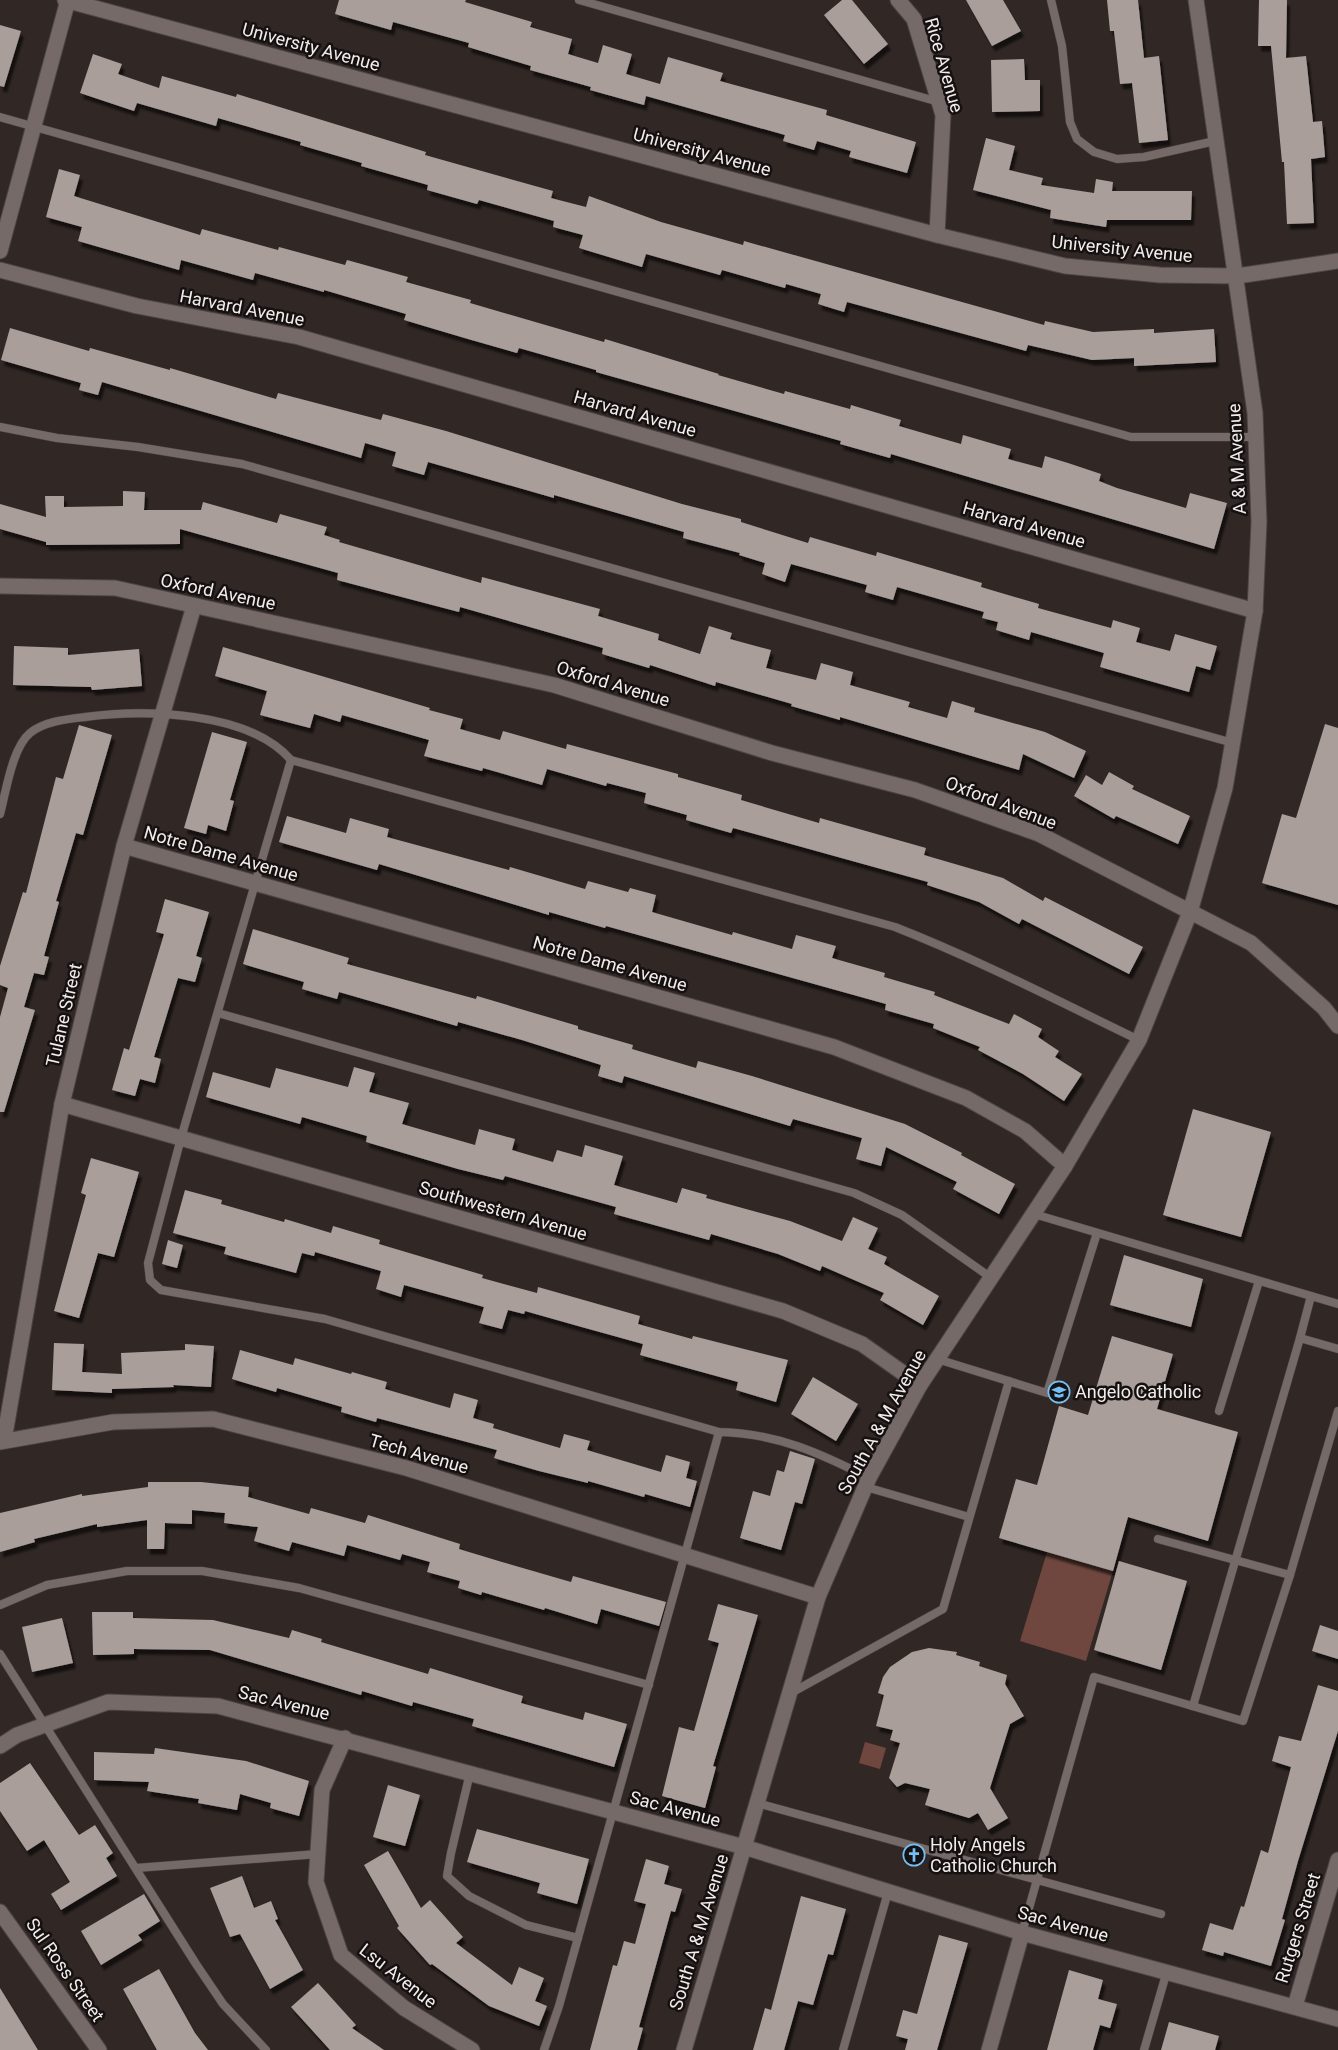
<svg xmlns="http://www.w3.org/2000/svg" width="1338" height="2050" font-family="Roboto,sans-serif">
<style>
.green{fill:#6f473e}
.building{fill:#aa9e9b;filter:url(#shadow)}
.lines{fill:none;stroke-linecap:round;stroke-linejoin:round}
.lane-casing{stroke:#4c4543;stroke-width:9}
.street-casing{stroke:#4c4543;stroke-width:17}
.lane{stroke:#756a68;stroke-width:8}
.street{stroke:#756a68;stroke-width:15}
.labels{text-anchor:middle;stroke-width:5;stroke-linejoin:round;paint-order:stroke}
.street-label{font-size:18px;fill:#f2ecea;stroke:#161111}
.poi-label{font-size:18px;fill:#f2ecea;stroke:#161111;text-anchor:start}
</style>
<defs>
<filter id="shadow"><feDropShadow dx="3" dy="5.5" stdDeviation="1" flood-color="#0009"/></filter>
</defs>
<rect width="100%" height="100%" fill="#312825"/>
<!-- green -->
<g class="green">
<path d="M1047,1552L1113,1571L1086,1661L1020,1641Z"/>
<path d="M865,1742L886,1748L880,1769L859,1763Z"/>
</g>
<!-- building -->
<g class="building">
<path d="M339,0H466L465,2L532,22L530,27L572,39L568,54L598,63L603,45L632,54L626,74L660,84L668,57L723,73L720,81L827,110L826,115L916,142L907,173L849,157L851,151L817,141L814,150L783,141L785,135L646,96L644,105L590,90L591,87L530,70L531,66L468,47L469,43L393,22L391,30L335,14Z"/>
<path d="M842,0H852L888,44L864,64L824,15Z"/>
<path d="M966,0H1003L1021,31L992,46Z"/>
<path d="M1107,0H1138L1144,58L1159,56L1168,140L1139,143L1132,83L1120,84L1114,31H1110Z"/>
<path d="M1259,0H1287L1286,58L1306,56L1313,122L1322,121L1325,157L1311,159L1314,223L1287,224L1284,162H1282L1271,46H1258Z"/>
<path d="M0,25L21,31L4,87L0,86Z"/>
<path d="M93,54L122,64L118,74L159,88L162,76L236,97L237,94L426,152L425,155L553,191L551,198L586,207L589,196L661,222L743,245L744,241L1044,325L1045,321L1093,332L1154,329V333L1214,329L1216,362L1134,366V358L1092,360L1028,345L1026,351L847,302L844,312L818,304L821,294L786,284L785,288L722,270L720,275L646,254L642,267L579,248L583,235L553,227L554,221L479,200L477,204L427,190L428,185L361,166L362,163L300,145L301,142L218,118L216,126L137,103L134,111L80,93Z"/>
<path d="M1024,59L1025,80H1040V111L992,112L991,60Z"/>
<path d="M986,138L1015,146L1009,170L1043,178L1041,185L1094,193L1096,179L1113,182L1112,191H1192L1191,220H1107L1106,227L1050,218L1051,210L973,190Z"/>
<path d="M59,169L80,175L74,196L200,235L202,229L278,250L279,247L345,265L347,260L408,277L406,282L471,300L470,303L604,342L605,339L654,354L719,374L718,375L784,394L785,391L850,409L851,405L901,420L899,426L961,444L963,435L1011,449L1008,459L1042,468L1045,456L1068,463L1101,474L1099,481L1117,488L1186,508L1190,493L1227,503L1214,549L891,454L890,458L840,444L841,441L596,372V370L519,348L517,353L468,339L404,320L406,314L324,290V292L255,273L253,280L181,260L179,270L78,241L82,227L46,217Z"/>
<path d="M10,328L89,351L90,348L170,370V368L276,399L278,393L381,420L383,414L446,431L682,504L741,519V522L808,543L810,537L876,556L877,552L982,583L981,587L1039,604L1038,608L1111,628L1113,620L1140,628L1136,642L1170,651L1175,634L1217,646L1210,670L1196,666L1189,692L1100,667L1104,653L1031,632L1029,640L996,630L998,622L982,618L984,612L897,587L893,600L865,592L867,585L791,564L785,582L762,574L765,563L739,555L740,553L683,538L684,532L554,495V498L428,462L424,475L392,466L396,452L365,443L361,458L102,382L98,395L79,390L81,383L1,360Z"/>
<path d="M123,491L145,492L144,510H201L203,502L277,523L280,514L327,527L324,535L340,540L339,542L481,583L482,577L600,609L598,616L659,634L658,640L700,654L709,626L732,633L730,639L771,650L766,668L816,680L821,663L853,672L850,685L910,702L908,707L947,718L952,701L975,708L974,712L1045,732L1086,751L1074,778L1023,754L1019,770L840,717V720L791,706L792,704L716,682L715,686L650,665L649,668L602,654L603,648L460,607L459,612L337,580L338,573L180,529V544L46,545V542L0,529V504L46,517L45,496H64V507L123,506Z"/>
<path d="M14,646L68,648V655L139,649L142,686L92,690L91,687L13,685Z"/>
<path d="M223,647L430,708L429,710L463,719L460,729L500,740L503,731L566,749L567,744L678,774V777L742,795L741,800L819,823L820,818L926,848L924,855L1003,878L1043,901L1045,897L1143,947L1129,974L1022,919L1019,924L979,902L927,885L928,882L733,828L731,833L686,820L687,815L644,803L646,793L607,783L606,786L547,769L542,785L483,768L482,771L424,756L429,740L342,715L340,722L314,714L310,728L260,715L267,691L215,676Z"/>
<path d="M1325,724L1338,728V905L1262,883L1282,814L1296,818Z"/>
<path d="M79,725L112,735L83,835L76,833L56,901L59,902L44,956L49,957L44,975L34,973L24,1007L35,1010L4,1112H0V1017L8,988L0,985V966L23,892L26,893L56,777L63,779Z"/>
<path d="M212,732L247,742L230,800L234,801L226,831L208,825L206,834L184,828Z"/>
<path d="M1109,772L1134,786L1132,789L1190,816L1178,844L1116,816L1114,819L1074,796L1086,775L1102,785Z"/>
<path d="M287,816L346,833L350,818L389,829L387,837L509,870L510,867L585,889L588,881L628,892L630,888L656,895L652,912L732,935L733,932L792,949L796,935L836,946L832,958L885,973L884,977L935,992L934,995L1009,1024L1014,1014L1042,1029L1038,1037L1059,1051L1055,1057L1082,1074L1064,1101L1023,1074L978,1050L980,1047L933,1028L934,1024L885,1010L886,1004L606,926L605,928L549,912V915L379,864L377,870L279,842Z"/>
<path d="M165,899L209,912L196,956L202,958L195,982L178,978L154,1057L161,1059L155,1083L140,1079L135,1096L112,1090L124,1048L129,1050L164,934L156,932Z"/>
<path d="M253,929L349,958L347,964L476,999L477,996L578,1026V1029L633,1045L632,1049L696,1068L698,1061L752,1076L905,1124L962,1153L961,1155L1015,1184L999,1214L953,1189L957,1182L886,1147L881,1166L856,1159L862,1138L793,1119L790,1126L624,1076L622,1083L598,1076L601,1065L522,1040L458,1022L457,1026L339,992L337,999L302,989L304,982L243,964Z"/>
<path d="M354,1067L375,1073L369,1092L409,1103L402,1124L475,1145L479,1129L515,1139L512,1150L553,1162L557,1150L582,1157L585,1145L623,1156L614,1185L677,1203L682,1188L707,1195L706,1198L790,1221L842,1241L853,1217L878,1228L868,1249L887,1257L884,1264L939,1296L923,1325L880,1300L884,1293L822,1266L820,1271L778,1254L711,1234L709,1240L614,1214L616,1207L562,1192L505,1176L503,1180L458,1169L366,1142L367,1136L302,1117L300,1124L206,1097L213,1072L270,1088L276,1068L348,1087Z"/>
<path d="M1193,1109L1271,1132L1241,1237L1163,1215Z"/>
<path d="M91,1158L139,1172L114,1257L98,1253L79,1318L54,1311L86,1195L81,1193Z"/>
<path d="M185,1190L222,1200L221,1204L284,1222L285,1219L331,1233L333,1226L380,1240L379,1244L483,1275L482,1278L537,1293L538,1287L640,1316L638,1324L692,1339L693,1336L788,1360L776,1402L736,1390L738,1382L640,1355L643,1344L578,1326L525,1311L524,1314L508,1310L502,1329L479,1323L484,1307L404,1285L401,1297L376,1289L381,1271L315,1252L314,1256L302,1253L296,1273L224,1254L226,1247L173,1233Z"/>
<path d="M168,1240L183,1245L177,1268L162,1264Z"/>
<path d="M1124,1255L1203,1279L1191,1327L1110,1305Z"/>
<path d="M1112,1336L1173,1354L1157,1409L1238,1432L1208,1541L1128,1517L1113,1571L999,1538L1016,1479L1037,1485L1059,1406L1088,1415Z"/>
<path d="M54,1343L84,1344L82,1372L122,1374L121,1353L185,1350V1344L214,1346L211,1387L173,1385L174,1387L112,1389V1393L52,1390Z"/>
<path d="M240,1350L293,1365L295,1358L351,1374L352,1372L387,1382L385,1389L450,1408L454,1393L478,1400L473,1418L494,1424L493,1428L560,1448L564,1434L590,1441L587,1450L661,1472L666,1455L690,1462L686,1478L697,1481L690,1507L645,1494L644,1497L588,1481V1483L539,1471L494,1458L497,1450L377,1418L376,1422L341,1412L342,1407L277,1388L276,1392L232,1379Z"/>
<path d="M813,1377L858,1404L836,1441L791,1414Z"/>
<path d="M790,1451L815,1459L802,1504L795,1502L781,1550L740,1538L753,1491L770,1496L777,1470L784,1472Z"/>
<path d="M148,1482H201L249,1487L248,1497L309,1514L311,1508L365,1523L368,1515L460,1544L459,1549L502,1562L571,1582L573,1576L666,1602L659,1626L601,1609L597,1624L545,1608L544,1610L482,1592L481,1595L458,1588L460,1581L427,1572L430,1562L402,1554L400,1560L347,1545L344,1556L292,1542L289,1551L254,1541L258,1527L224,1523L225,1513L192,1510V1524L165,1523L164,1549H147V1520L97,1527V1524L34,1539L35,1542L0,1552V1513L82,1494V1496L148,1487Z"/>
<path d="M1119,1561L1187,1581L1161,1670L1094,1650Z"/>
<path d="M718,1604L758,1615L713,1766L716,1767L705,1808L662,1796L679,1727L694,1731L719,1643L708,1640Z"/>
<path d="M92,1612H133V1618L213,1620L289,1638L292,1630L322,1639L321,1642L428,1674L430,1668L523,1696L521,1703L583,1720L585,1712L627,1724L614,1767L472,1726L474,1719L413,1702L412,1706L362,1691L361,1695L210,1650L134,1649V1654L93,1655Z"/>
<path d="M62,1618L73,1663L32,1672L22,1627Z"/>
<path d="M1320,1625L1338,1631V1659L1312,1651Z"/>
<path d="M929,1648L957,1652L956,1655L980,1662L979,1666L1007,1675L1005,1684L1024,1716L1010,1724L990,1788L1008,1818L988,1830L978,1813L969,1818L925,1805L930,1789L905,1783L897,1787L889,1778L900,1743L890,1740L893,1730L876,1726L884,1695L878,1693L883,1677L890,1667L912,1652Z"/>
<path d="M1318,1685L1338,1691V1731L1298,1861L1282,1919L1285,1920L1271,1966L1224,1952L1223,1956L1202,1950L1210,1923L1233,1930L1241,1906L1244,1907L1261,1850L1268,1853L1291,1767L1272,1761L1279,1736L1301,1741Z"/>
<path d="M155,1748L246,1761L309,1781L299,1816L270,1808L271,1803L240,1794L237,1810L198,1803L199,1799L147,1791L149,1782L94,1780V1752L154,1754Z"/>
<path d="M30,1763L79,1835L95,1825L113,1853L106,1858L117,1876L61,1910L51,1894L70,1882L44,1840L27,1851L0,1811V1783Z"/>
<path d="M388,1785L420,1795L405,1846L373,1837Z"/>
<path d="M477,1829L589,1859L577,1904L537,1893L540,1883L467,1862Z"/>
<path d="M388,1851L421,1908L430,1900L463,1937L456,1943L512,1985L519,1967L544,1978L535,2001L547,2006L539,2026L489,2006L432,1964L430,1965L397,1928L399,1926L364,1865Z"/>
<path d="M646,1859L669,1866L664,1884L682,1889L675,1912L671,1911L653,1976L639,2027L643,2028L637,2050H590L613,1965L617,1966L624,1941L635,1944L646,1904L634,1901Z"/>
<path d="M242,1876L254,1908L271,1901L278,1919L275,1920L303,1970L270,1989L240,1934L230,1937L210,1888Z"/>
<path d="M144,1894L160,1921L138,1935L142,1940L101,1965L81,1931Z"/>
<path d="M801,1896L846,1909L833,1955L828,1954L813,2005L798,2001L784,2050H753L765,2008L771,2010Z"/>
<path d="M939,1935L968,1943L937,2050H905L908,2039L896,2036L903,2010L917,2014Z"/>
<path d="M159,1969L195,2033L208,2050H157L123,1989Z"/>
<path d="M1069,1970L1103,1980L1098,1999L1117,2004L1110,2028L1100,2025L1093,2050H1047Z"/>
<path d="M318,1983L356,2025L352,2028L384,2050H330L291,2007Z"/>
<path d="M0,1988L38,2050H0Z"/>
<path d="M1169,2022L1219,2036L1215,2050H1161Z"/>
</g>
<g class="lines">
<!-- lane casing -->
<g class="lane-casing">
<g id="lane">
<path d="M579,0L939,102"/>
<path d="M1051,0L1062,46L1070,122L1077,139L1094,152L1117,159L1144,157L1215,141"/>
<path d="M0,117L1131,437H1256"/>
<path d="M0,427L57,438L138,447L242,464L1233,743"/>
<path d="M291,760L181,1138L148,1263L150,1280L161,1290L325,1319L719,1432C776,1433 820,1453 869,1478"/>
<path d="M0,814C6,792 12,748 30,733C45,721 68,719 85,717C144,709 249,711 291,760L895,927C979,960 1058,1001 1139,1040"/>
<path d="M218,1013L854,1193L902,1215L990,1277"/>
<path d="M1034,1214L1338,1304"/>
<path d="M1300,1338L1311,1296"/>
<path d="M937,1359L1047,1393L1097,1233"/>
<path d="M1219,1411L1259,1281"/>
<path d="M866,1487L969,1517"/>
<path d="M1290,1575L1338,1411"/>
<path d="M0,1605L47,1585L127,1571H202L299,1588L649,1685"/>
<path d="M0,1654L196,1964L223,2004L266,2050"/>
<path d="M791,1693L943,1609L1009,1381"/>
<path d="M1193,1706L1300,1338L1338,1349"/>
<path d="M470,1773L451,1853L447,1876L469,1896L526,1925L578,1938"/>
<path d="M757,1803L1161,1914"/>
<path d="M136,1868L318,1854"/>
<path d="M1022,1933L1094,1677L1243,1721L1290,1575L1158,1539"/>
<path d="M544,2050L559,2006L719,1432"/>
<path d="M843,2050L888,1892"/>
<path d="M1144,2050L1167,1971"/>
</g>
</g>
<!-- street casing -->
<g class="street-casing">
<g id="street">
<path d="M65,0L937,235L1065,266L1160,275L1237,276L1338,261"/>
<path d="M898,0L914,19L943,115L937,235"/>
<path d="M0,251L68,0"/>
<path d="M0,270L137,306L299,337L1255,611"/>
<path d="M0,586L115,588L554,685L772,753L915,790L1039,834L1251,943L1324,1008L1338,1026"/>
<path d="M124,846L834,1047L966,1098L1025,1131L1065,1166"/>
<path d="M62,1104L783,1311L862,1344L920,1385"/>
<path d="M4,1440L62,1104L124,846L194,606"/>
<path d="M0,1442L113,1422L213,1419L406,1468L818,1597"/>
<path d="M345,1738L322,1790L316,1882L341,1955L404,2008L472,2050"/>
<path d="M0,1746L17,1735L108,1702L218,1706L744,1847L1022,1933L1338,2019"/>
<path d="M0,1912L99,2050"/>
<path d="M1295,2006L1338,1860"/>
<path d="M684,2050L818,1597L869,1478L920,1385L1065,1166L1139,1040L1190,912L1225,788L1255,611L1259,522L1255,413L1196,0"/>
<path d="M989,2050L1022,1933"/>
</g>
</g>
<!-- lane -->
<use href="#lane" class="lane"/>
<!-- street -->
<use href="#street" class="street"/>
</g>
<!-- icons -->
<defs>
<g id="school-ring" transform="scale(1.125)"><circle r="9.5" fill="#161111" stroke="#74c0f6" stroke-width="1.5"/><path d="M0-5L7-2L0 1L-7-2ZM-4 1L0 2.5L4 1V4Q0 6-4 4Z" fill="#74c0f6"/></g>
<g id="church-ring" transform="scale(1.125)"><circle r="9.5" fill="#161111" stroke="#74c0f6" stroke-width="1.5"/><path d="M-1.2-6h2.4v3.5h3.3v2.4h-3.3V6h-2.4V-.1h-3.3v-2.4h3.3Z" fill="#74c0f6"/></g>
</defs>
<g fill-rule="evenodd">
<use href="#school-ring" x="1059" y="1392"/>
<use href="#church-ring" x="914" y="1855"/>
</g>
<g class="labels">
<!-- street labels -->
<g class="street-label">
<text transform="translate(311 47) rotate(15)" y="6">University Avenue</text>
<text transform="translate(944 65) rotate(74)" y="6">Rice Avenue</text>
<text transform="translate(702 152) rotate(15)" y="6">University Avenue</text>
<text transform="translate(1122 249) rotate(6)" y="6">University Avenue</text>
<text transform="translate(242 308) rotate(11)" y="6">Harvard Avenue</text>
<text transform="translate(635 414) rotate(16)" y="6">Harvard Avenue</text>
<text transform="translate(1237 459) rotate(-93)" y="6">A &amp; M Avenue</text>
<text transform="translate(1024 525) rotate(16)" y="6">Harvard Avenue</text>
<text transform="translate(218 592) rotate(12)" y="6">Oxford Avenue</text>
<text transform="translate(613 684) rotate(17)" y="6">Oxford Avenue</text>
<text transform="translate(1001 803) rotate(21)" y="6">Oxford Avenue</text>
<text transform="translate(221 854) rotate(16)" y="6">Notre Dame Avenue</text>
<text transform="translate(610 964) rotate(16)" y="6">Notre Dame Avenue</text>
<text transform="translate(64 1015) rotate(-77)" y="6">Tulane Street</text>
<text transform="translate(503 1211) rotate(16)" y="6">Southwestern Avenue</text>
<text transform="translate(882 1422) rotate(-61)" y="6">South A &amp; M Avenue</text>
<text transform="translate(419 1454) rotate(16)" y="6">Tech Avenue</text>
<text transform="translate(284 1703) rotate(14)" y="6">Sac Avenue</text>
<text transform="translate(675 1809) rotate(15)" y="6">Sac Avenue</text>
<text transform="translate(1063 1924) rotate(15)" y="6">Sac Avenue</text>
<text transform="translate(1298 1928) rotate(-73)" y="6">Rutgers Street</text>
<text transform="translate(699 1932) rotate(-73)" y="6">South A &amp; M Avenue</text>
<text transform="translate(65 1970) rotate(55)" y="6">Sul Ross Street</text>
<text transform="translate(398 1976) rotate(38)" y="6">Lsu Avenue</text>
</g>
<!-- poi labels -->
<g class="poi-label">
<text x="1075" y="1398">Angelo Catholic</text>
<text x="930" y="1851">Holy Angels<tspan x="930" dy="21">Catholic Church</tspan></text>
</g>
</g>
</svg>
